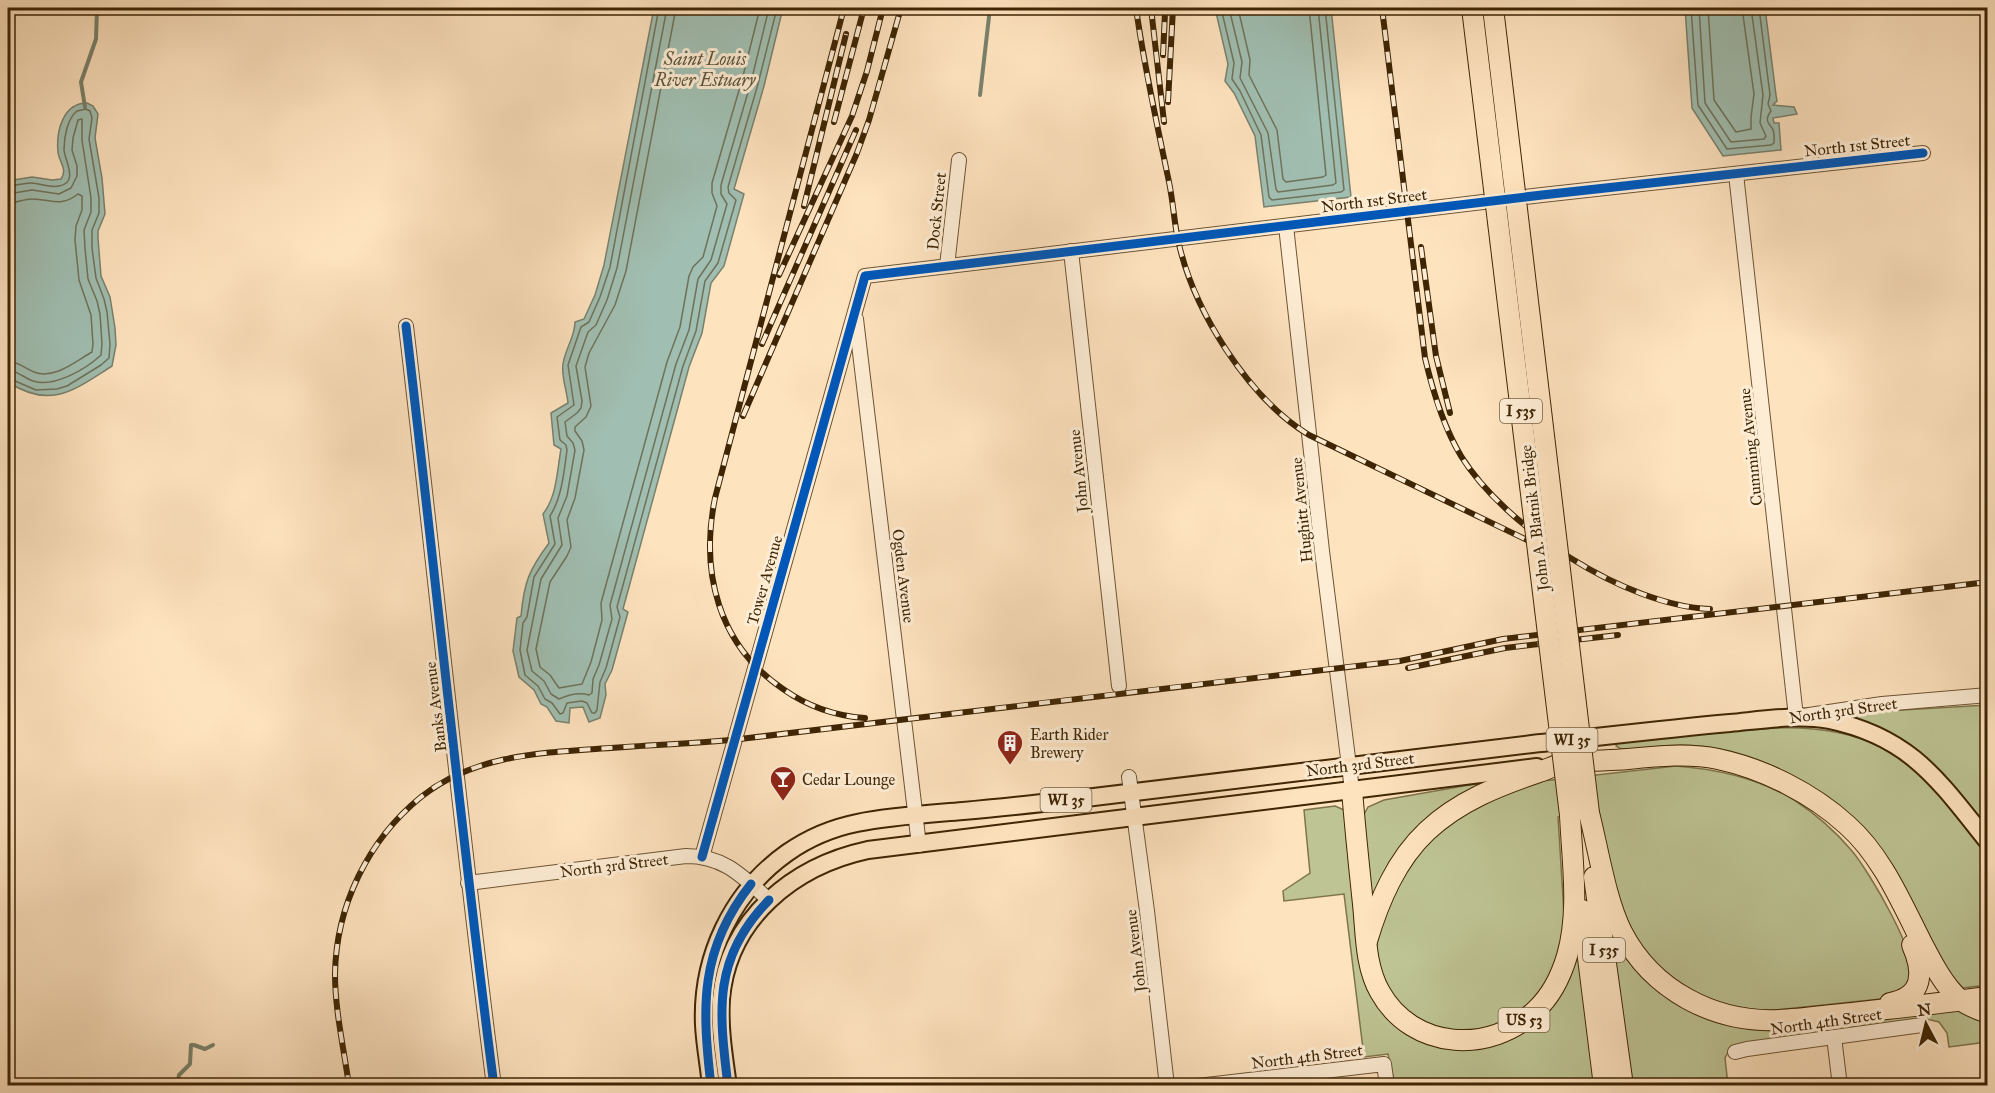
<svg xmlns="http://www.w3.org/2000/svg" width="1995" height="1093" font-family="'IM FELL Great Primer',serif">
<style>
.green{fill:#bec494;stroke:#7e744c;stroke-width:1.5}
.water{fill:#a0beb1;stroke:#79816c;stroke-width:1.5}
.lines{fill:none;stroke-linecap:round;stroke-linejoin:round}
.shore{stroke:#6f725a;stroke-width:1.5}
.stream{stroke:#79816c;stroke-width:4}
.minor-casing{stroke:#6e5433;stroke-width:16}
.major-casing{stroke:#3e2504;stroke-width:20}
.highway-casing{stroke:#3e2504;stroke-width:22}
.minor{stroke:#feedd5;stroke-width:14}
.major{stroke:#fee3bf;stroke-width:16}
.highway{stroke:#fee3bf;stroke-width:20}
.rail-casing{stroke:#3e2504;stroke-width:6}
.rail{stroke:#feedd5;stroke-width:4;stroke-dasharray:11;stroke-linecap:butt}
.highway-bridge-casing{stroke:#3e2504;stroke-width:22;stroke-linecap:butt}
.highway-bridge{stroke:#fee3bf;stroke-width:20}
.cycleway-casing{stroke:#feedd5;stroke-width:13}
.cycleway{stroke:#0057b8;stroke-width:9}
.labels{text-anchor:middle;stroke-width:6;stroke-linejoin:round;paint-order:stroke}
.shield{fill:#feedd5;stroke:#786143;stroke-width:1.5}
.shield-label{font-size:15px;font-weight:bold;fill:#3e2504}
.street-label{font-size:16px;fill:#3e2504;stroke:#feedd5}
.poi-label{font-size:16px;fill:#3e2504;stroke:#feedd5;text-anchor:start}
.water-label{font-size:18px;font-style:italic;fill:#5b5338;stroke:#feedd5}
</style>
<rect width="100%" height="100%" fill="#fee3bf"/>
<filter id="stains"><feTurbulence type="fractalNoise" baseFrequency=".00333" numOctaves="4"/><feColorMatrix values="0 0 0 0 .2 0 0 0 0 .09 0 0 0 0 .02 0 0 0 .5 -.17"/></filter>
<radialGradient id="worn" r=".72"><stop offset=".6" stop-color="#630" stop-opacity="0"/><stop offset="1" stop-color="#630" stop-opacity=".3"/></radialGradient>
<!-- green -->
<g class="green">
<path d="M1987,705V828C1950,780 1910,729 1846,716L1852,713Z"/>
<path d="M1774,728C1863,725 1907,751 1960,821C1967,829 1985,848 1987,857C1990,866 1987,880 1987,889C1987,921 1987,953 1987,985L1963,988L1950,975L1837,805C1792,770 1739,746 1681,745C1661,745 1641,750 1621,749L1616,746L1618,741Z"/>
<path d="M1676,766C1717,769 1758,778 1794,800C1816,814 1835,831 1852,851C1868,870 1922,959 1911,982C1907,991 1899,994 1890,998L1766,1011L1721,1005L1679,986L1634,943L1611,877L1599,812L1558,817L1565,930L1555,969L1541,992L1528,1007L1513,1018L1486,1031L1437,1030L1404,1010L1384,984L1376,955L1377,939L1381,920L1414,855L1460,814L1534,782Z"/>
<path d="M1492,781L1463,798L1370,914L1362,818L1368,807L1384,800Z"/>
<path d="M1335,806L1344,810L1364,958L1428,1043L1454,1049H1477L1507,1041L1523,1032L1549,1010L1580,938L1597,1085H1395L1388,1054L1364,1057L1344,894L1284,901L1283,891L1310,873L1304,810Z"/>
<path d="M1603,902L1625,946L1710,1018L1956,1004L1987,1020V1042L1949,1047L1947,1033L1939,1022L1927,1019L1917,1020L1730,1049L1725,1058L1728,1085H1628Z"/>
</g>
<!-- water -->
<g class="water">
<path d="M654,8H783L764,86L734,189L744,194L724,266L711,283L702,333L689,367L623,609L628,612L612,670L605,684L606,695L600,718L589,722L583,707L570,708L569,723L556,721L547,707L541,704L534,690L519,677L513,651L517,618L521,616C524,582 529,570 549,543L543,514C557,496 557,471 561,449L554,445L551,413L568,403C567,391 561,376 563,364C565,349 575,337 575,322L584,319L595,295L604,265Z"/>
<path d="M1215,8H1331L1351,197L1264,207L1255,136L1234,93L1225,81L1228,64Z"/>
<path d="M1685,8H1765L1776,95L1777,101L1773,105L1794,107L1797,114L1773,118L1774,123H1779L1781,150L1723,156L1692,108Z"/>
<path d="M87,103L93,106L98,114L95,138L102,178L105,214L98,231V238L101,276L110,297L115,328L116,345L112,366C74,390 51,410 8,382V181L32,177L52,180L61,179C68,169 59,162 58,152C56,131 63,103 87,103Z"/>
</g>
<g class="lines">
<!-- shore -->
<g class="shore">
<path d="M659,8L610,267L600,297L589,322L581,327L568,365L574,405L557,417L560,440L566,445L567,450C564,472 562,497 550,516L555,544L534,577L527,617L523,623L520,650L525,675L538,686L545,699L552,703L560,714L563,713L567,703L582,701L587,703L592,713H595L597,710L600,682L606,668L620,617L617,607L683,366L696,331L705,281L718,263L736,200L729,193L728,187L758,84L777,8"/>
<path d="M667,8L617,268L607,300L596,325L588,332L576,366L582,401L581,408L577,413L565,422L567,436L573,443L575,450L567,496L558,518L562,545L541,579L527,650L532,671L544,681L551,694L559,699C568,695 579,692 589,695L592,693L593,679L599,665L612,619L610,605L676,364L689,330L698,279L711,260L727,204L721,194V185L751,82L769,8"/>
<path d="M676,8L626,271L615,305L589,353L585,367L591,406L586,417L575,427V431L582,441L584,450L575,498L567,520L571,547L567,556L550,582L536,649L540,667L550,675L559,688L582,684L591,662L602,620L601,603L667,362L680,327L689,276L693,267L703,257L717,206L712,193V183L742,80L760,8"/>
<path d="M1221,8L1234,63L1232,79L1240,91L1261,135L1269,197L1272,200L1341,192L1344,190L1325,8"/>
<path d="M1229,8L1242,62L1240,78L1268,133L1276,189L1278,192L1333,185L1336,183L1318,8"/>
<path d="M1238,8L1250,60L1249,75L1277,130L1283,179L1286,182L1323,177L1326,175L1309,8"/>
<path d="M1691,8L1698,105L1727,149L1771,145L1774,143C1774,138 1775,132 1772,128C1767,122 1765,119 1771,111L1768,104L1770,95L1759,8"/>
<path d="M1699,8L1705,103L1731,142L1764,139L1766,136L1760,123L1763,95L1751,8"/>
<path d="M1708,8L1714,100L1736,132L1751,129V117L1754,94L1742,8"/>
<path d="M8,186C15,186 23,183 31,183C40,183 49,188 59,186C79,183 65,161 64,150C64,138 67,119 77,111L86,109L90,111L92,118L89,139L99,198V213L92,230V248L96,278L104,299L107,312L110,344L109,358L101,365L67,386L57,389L36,390L8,378"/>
<path d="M8,194L32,190L59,194L71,188L77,176V166L72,150L73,138L78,120L82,119V140L91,198V212L84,230L85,248L88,279L97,301L100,314L102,344L101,355C86,369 54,388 33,381C24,378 18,371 8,370"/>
<path d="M8,203C16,203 24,199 32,199C51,199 60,208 78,194L82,196V210L76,226L75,240L79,280L91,315L93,344L92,352C76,361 54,380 34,372C25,368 18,362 8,361"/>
</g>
<!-- stream -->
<g class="stream">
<path d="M980,95L990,8"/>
<path d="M85,107L81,82L96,39L97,8"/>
<path d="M177,1086L179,1075L190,1064L191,1045H194L205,1049L213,1045"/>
</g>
<!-- minor casing -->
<g class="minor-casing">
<g id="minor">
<path d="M1736,174L1796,717L1882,704L1988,695"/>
<path d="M1286,226L1322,551L1352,790"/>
<path d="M1071,251L1119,686"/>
<path d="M947,266L959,160"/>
<path d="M856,319L919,845"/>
<path d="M406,326C436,579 461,833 494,1086"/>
<path d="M1129,777L1147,911L1167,1086"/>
<path d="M702,857L865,276L1542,195L1923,153"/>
<path d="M468,883L686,856C724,856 742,876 769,900"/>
<path d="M1834,1037L1840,1086"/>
<path d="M1735,1052L1747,1049L1922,1025"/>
<path d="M1198,1086L1384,1064L1387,1086"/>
</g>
</g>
<!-- major casing -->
<g class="major-casing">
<g id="major">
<path d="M711,1086C709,1065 705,1045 704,1025C701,957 732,892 787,853C807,839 832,828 857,823C891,816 928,814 963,811C998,808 1034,804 1069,800C1224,781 1378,762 1532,744C1598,737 1664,729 1730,723C1762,720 1797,714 1829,720C1911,737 1939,781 1988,842"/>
<path d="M728,1086C724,1057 719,1028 721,999C728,918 794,866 868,850L1537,767"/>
</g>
</g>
<!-- highway casing -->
<g class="highway-casing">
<g id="highway">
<path d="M1352,790C1355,828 1359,866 1363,904C1366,933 1365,966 1380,992C1412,1050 1491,1055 1536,1010C1551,996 1561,976 1567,956C1580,911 1572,861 1570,815"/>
<path d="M1589,813C1598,848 1606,901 1622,932C1652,990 1714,1023 1779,1020C1803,1019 1828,1015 1852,1013C1897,1008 1942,1003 1988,997"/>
<path d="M1594,877L1623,1086"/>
<path d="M1582,910L1604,1086"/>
<path d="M1367,941C1379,901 1396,860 1427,831C1459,801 1498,786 1539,772C1546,770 1553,766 1560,764C1581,760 1606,761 1628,759C1658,756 1689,753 1718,759C1764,769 1812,793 1847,825C1882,856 1901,902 1922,943C1932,962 1943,984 1959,999C1966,1005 1979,1010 1988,1013"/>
<path d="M1890,1003C1924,997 1924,972 1912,945"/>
</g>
</g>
<!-- minor -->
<use href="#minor" class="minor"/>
<!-- major -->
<use href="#major" class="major"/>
<!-- highway -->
<use href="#highway" class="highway"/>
<!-- rail casing -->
<g class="rail-casing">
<g id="rail">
<path d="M844,8L715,498C700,572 718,645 783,689C807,706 835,716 865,718"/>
<path d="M1136,8C1144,66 1157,124 1169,182C1173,201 1174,221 1178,240C1193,310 1248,398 1309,435L1554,553"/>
<path d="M1151,8L1164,122"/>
<path d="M1382,8L1425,358C1433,392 1443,426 1461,456C1505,527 1626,606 1710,609"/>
<path d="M1163,55L1165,13"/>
<path d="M1168,102L1173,8"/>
<path d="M834,122L864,8"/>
<path d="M804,206L846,34"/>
<path d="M1421,247L1436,356L1450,413"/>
<path d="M779,275L852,116L867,71L883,8"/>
<path d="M762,344L856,130"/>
<path d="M743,416L857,153L869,120L901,8"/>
<path d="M1408,668L1505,648L1618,635"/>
<path d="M349,1086C344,1049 335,1011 335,974C336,906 368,840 421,797C471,757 534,753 596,749C644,745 692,744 740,739C960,713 1180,686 1400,661L1503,639L1988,582"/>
</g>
</g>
<!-- rail -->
<use href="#rail" class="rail"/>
<!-- highway-bridge casing -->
<g class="highway-bridge-casing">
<g id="highway-bridge">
<path d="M1472,8L1570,815"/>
<path d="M1493,8L1589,813"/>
</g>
</g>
<!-- highway-bridge -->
<use href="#highway-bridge" class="highway-bridge"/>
<!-- cycleway casing -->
<g class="cycleway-casing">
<g id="cycleway">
<path d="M406,326C436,579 461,833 494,1086"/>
<path d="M702,857L865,276L1542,195L1923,153"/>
<path d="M711,1086C702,1007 699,950 751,884"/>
<path d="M728,1086C719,1011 712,958 769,900"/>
</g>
</g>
<!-- cycleway -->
<use href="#cycleway" class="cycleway"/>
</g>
<!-- icons -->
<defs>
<g id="building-pin" transform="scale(1.35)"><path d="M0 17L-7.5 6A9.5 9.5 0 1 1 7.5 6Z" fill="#8f2418" stroke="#feedd5"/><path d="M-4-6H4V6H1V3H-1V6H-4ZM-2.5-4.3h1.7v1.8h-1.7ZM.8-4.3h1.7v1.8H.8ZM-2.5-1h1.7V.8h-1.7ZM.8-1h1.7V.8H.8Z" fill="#fff"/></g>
<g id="bar-pin" transform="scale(1.35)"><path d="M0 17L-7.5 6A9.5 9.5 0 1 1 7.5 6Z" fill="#8f2418" stroke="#feedd5"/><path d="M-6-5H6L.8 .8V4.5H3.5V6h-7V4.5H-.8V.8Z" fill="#fff"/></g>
</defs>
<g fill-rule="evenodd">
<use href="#building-pin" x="1010" y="743"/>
<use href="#bar-pin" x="783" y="779"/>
</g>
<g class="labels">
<!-- shield labels -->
<g class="shield">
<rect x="1500" y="399" width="42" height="24" rx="4.5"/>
<rect x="1546.5" y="728" width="51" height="24" rx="4.5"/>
<rect x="1040.5" y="788" width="51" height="24" rx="4.5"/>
<rect x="1583" y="938" width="42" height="24" rx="4.5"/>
<rect x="1498.5" y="1008" width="51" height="24" rx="4.5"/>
</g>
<g class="shield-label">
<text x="1521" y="416">I 535</text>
<text x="1572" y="745">WI 35</text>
<text x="1066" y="805">WI 35</text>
<text x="1604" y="955">I 535</text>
<text x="1524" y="1025">US 53</text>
</g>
<!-- street labels -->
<g class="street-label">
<text transform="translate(1857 145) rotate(-6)" y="6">North 1st Street</text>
<text transform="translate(1374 200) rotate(-7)" y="6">North 1st Street</text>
<text transform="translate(936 211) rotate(-84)" y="6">Dock Street</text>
<text transform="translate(1750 447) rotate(-96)" y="6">Cumming Avenue</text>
<text transform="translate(1078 471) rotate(-96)" y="6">John Avenue</text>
<text transform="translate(1301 510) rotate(-96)" y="6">Hughitt Avenue</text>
<text transform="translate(1534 518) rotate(-97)" y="6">John A. Blatnik Bridge</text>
<text transform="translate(904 576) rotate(83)" y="6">Ogden Avenue</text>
<text transform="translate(764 580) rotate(-74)" y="6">Tower Avenue</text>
<text transform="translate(435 707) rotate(-97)" y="6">Banks Avenue</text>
<text transform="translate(1843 710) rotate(-8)" y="6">North 3rd Street</text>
<text transform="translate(1360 764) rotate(-7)" y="6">North 3rd Street</text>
<text transform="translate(614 865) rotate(-7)" y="6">North 3rd Street</text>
<text transform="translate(1135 951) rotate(-97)" y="6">John Avenue</text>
<text transform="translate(1826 1021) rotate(-8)" y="6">North 4th Street</text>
<text transform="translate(1307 1056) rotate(-7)" y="6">North 4th Street</text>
</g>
<!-- poi labels -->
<g class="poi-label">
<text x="1030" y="740">Earth Rider<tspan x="1030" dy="18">Brewery</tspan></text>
<text x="802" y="785">Cedar Lounge</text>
</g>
<!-- water labels -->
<g class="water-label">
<text x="705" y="65">Saint Louis<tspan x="705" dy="21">River Estuary</tspan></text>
</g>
</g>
<!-- margin -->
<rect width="1995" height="1093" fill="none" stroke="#fee3bf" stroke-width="30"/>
<rect x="9" y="9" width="1977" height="1075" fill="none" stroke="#3e2504" stroke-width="3"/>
<rect x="15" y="15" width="1965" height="1063" fill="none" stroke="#3e2504" stroke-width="1.5"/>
<!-- north arrow -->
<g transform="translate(1926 1024) rotate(353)" stroke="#feedd5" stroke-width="4.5" paint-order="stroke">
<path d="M0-4.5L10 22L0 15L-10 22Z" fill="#3e2504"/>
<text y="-9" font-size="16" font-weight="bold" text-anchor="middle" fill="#3e2504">N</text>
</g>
<rect width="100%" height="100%" filter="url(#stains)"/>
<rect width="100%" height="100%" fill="url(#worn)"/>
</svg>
